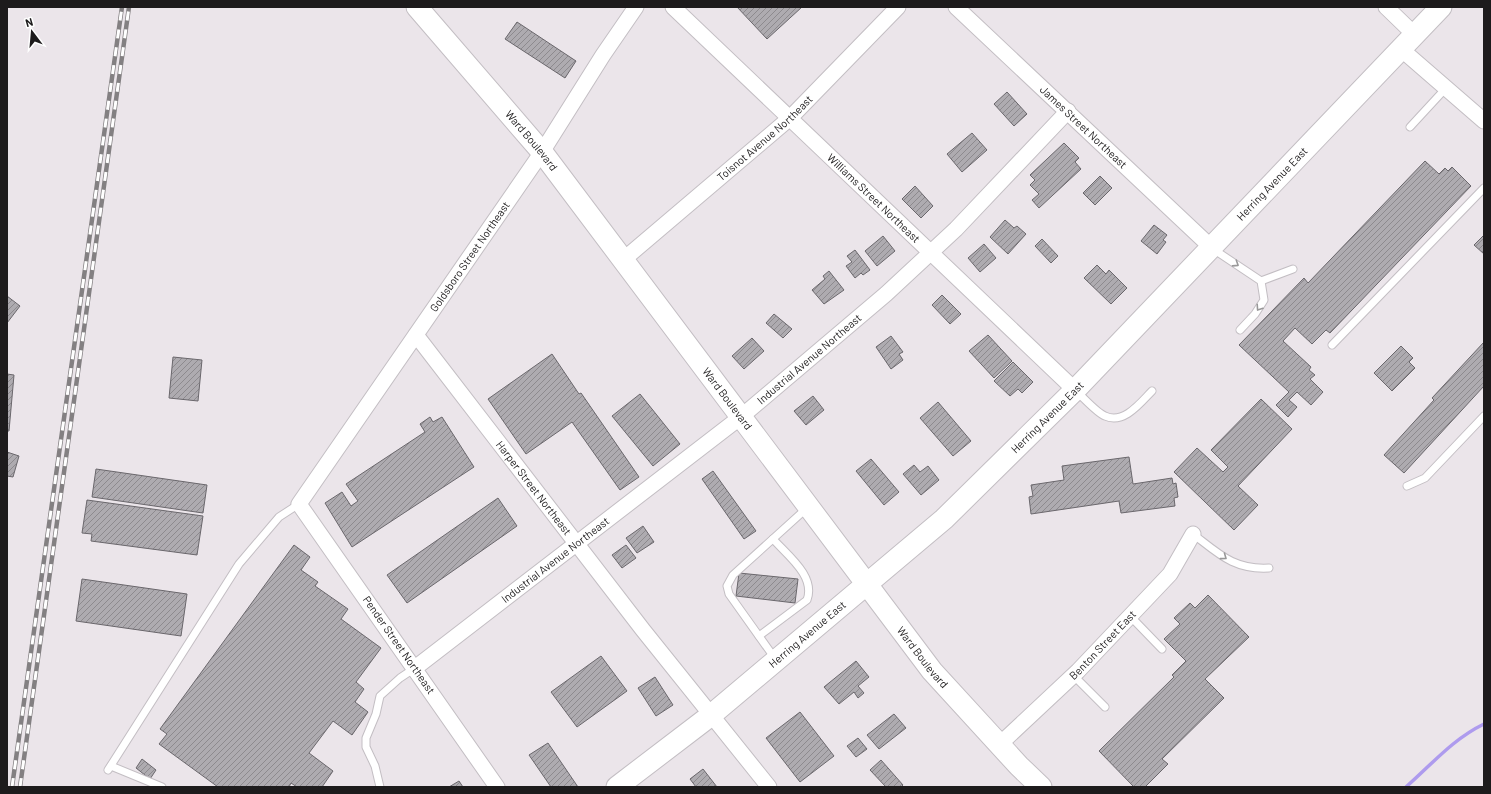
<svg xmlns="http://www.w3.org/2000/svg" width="1491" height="794" font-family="Barlow,sans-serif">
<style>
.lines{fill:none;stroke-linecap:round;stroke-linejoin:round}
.stream{stroke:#ae9bee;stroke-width:3.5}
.building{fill:url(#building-hatch);stroke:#6a676c}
.service-casing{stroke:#c3bec3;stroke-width:9}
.minor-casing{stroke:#c3bec3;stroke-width:17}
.secondary-casing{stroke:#c3bec3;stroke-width:23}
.service{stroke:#fff;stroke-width:7}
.minor{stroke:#fff;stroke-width:15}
.secondary{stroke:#fff;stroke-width:21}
.rail-casing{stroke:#838082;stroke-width:4.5}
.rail{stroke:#fff;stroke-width:3;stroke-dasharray:9;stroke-linecap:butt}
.oneway{stroke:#999899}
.labels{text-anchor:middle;stroke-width:3.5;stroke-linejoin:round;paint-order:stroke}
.street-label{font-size:11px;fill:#1d1b1c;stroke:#fff}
</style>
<defs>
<pattern id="building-hatch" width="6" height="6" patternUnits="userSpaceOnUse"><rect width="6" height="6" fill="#aeabb0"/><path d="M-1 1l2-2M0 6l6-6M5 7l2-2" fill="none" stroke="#8d8a8e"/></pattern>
</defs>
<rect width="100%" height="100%" fill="#ebe5ea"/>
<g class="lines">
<!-- stream -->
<path class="stream" d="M1406,787C1432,764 1453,739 1484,724"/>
</g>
<!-- building -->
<g class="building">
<path d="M737,7H802L767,39Z"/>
<path d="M517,22L576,61L565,78L505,39Z"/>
<path d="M1007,92L1027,114L1014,126L994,104Z"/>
<path d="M972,133L987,150L962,172L947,154Z"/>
<path d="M1064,143L1079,158L1075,162L1081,169L1039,208L1032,200L1039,194L1030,185L1035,180L1030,175Z"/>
<path d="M1425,161L1439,174L1445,168L1448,171L1452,167L1471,186L1330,333L1326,330L1312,344L1295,328L1283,341L1311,367L1309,370L1315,375L1310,379L1323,392L1311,405L1297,392L1289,400L1297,407L1288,417L1276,405L1289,392L1239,345L1304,278L1308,283Z"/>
<path d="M1100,176L1112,188L1095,205L1083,193Z"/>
<path d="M915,186L933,206L921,218L902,199Z"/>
<path d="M1005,220L1014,228L1017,226L1026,234L1008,254L990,237Z"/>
<path d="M1154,225L1167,235L1163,240L1166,242L1157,254L1141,241Z"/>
<path d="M1484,235V254L1474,245Z"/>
<path d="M883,236L895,251L877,266L865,251Z"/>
<path d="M1042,239L1058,256L1051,263L1035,246Z"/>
<path d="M984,244L996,258L980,272L968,258Z"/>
<path d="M855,250L870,270L863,275L861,273L855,278L846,266L852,262L847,256Z"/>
<path d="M1097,265L1106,274L1109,270L1127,288L1111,304L1084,278Z"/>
<path d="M829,271L844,290L824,304L812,290L825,279L823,276Z"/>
<path d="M942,295L961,314L950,324L932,305Z"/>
<path d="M7,296L20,306L7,323Z"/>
<path d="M774,314L792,329L783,338L766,323Z"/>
<path d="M988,335L1012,361L994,378L969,351Z"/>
<path d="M891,336L903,352L899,354L903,360L891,369L876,347Z"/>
<path d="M752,338L764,351L744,369L732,356Z"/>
<path d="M1484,342V386L1404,473L1384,455L1434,400L1432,398Z"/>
<path d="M1401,346L1413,358L1409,362L1415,368L1392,391L1374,373Z"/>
<path d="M552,354L579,394L581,393L639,477L620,490L572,422L526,454L488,399Z"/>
<path d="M173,357L202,360L198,401L169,398Z"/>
<path d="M1013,362L1033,382L1022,393L1018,389L1010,396L994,381Z"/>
<path d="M7,374L14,375L9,431H7Z"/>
<path d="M640,394L680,444L653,466L612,416Z"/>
<path d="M813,396L824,410L806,425L794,411Z"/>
<path d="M1261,399L1292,429L1238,486L1258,505L1234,530L1174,472L1197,448L1223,472L1228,467L1211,450Z"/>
<path d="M938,402L971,441L953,456L920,418Z"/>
<path d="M430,417L433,422L442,417L474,467L352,547L325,503L342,492L351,506L358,501L346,484L425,432L420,424Z"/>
<path d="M7,452L19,456L13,477L7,476Z"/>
<path d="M1129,457L1133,484L1172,478L1173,484L1176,483L1178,497L1174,498L1175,506L1121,513L1119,501L1031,514L1029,497L1033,496L1031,485L1064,480L1062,466Z"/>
<path d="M871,459L899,492L884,505L856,471Z"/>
<path d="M914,465L920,472L928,466L939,480L921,495L903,474Z"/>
<path d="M96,469L207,485L203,513L92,497Z"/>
<path d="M713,471L756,531L744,539L702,479Z"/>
<path d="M498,498L517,526L407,603L387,575Z"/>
<path d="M87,500L203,516L197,555L91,541L92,534L82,533Z"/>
<path d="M643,526L654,542L637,553L626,538Z"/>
<path d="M294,545L310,557L301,570L318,582L315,586L348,609L341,619L381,648L356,682L364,689L355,702L368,712L352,735L333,721L309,753L333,771L322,787H297L291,783L289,787H218L159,744L167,734L160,729Z"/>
<path d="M626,545L636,558L622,568L612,555Z"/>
<path d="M739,573L798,579L795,603L736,596Z"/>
<path d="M82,579L187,594L181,636L76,621Z"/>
<path d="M1208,595L1249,637L1205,679L1224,698L1162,759L1168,764L1145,787H1134L1099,751L1174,677L1172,675L1186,661L1164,639L1180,624L1174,618L1190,603L1195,608Z"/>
<path d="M601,656L627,691L577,727L551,692Z"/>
<path d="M856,661L869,677L858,686L864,693L858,698L854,692L839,704L824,687Z"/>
<path d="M655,677L673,705L656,716L638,688Z"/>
<path d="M800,712L834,756L800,782L766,738Z"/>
<path d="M894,714L906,728L879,749L867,735Z"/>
<path d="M858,738L867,749L856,757L847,746Z"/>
<path d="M548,743L578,787H551L529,755Z"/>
<path d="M142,759L156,770L150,779L136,768Z"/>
<path d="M881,760L903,785L901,787H886L870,770Z"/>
<path d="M703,769L717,787H696L690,779Z"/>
<path d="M459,781L463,787H449Z"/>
</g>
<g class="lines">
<!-- service casing -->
<g class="service-casing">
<g id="service">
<path d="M1410,127L1446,88"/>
<path d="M1213,249L1261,281L1264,300L1255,314L1240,330"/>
<path d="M1261,281L1293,269"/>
<path d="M1332,345L1484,188"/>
<path d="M1076,391C1084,398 1097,413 1105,416C1124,425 1141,402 1152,391"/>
<path d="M1407,486L1425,478L1484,416"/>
<path d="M1193,534C1219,554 1234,570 1269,568"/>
<path d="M1130,616L1162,649"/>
<path d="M759,636L807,600C816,576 787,555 773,539"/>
<path d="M776,660L729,594L727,586L733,575L807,508"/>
<path d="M1073,675L1105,707"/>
<path d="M111,766L162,787"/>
<path d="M108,770L239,564L279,517L299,504"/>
<path d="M380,787L375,766L366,747V738L376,714L380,696L400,678L415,668"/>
</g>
</g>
<!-- minor casing -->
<g class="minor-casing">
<g id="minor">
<path id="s1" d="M673,7L1075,390"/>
<path id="s2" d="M956,7L1211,247"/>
<path d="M1386,7L1415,35"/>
<path d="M1401,49L1484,121"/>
<path id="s3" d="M623,260L790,118L898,7"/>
<path id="s4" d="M416,335L643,630L769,787"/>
<path id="s5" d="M415,668L742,416L886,294L956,229L1068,111"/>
<path id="s6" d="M999,745L1078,671L1170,574L1193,534"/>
<path id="s7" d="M497,787L299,504L542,152L603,55L636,7"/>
</g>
</g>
<!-- secondary casing -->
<g class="secondary-casing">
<g id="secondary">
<path id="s8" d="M417,7L542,152L932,671L1019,766L1041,787"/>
<path id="s9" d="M617,787L710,716L944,519L1075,390L1441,7"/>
</g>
</g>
<!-- service -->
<use href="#service" class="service"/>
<!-- minor -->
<use href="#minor" class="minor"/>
<!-- secondary -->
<use href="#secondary" class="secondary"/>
<!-- rail casing -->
<g class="rail-casing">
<g id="rail">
<path d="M12,787L122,7"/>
<path d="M20,787L129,7"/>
</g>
</g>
<!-- rail -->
<use href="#rail" class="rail"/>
</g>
<!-- one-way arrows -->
<defs><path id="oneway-chevron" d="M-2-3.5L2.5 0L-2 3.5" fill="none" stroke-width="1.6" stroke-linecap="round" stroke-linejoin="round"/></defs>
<g class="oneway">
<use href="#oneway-chevron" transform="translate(1236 264) rotate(33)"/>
<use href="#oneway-chevron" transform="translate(1259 308) rotate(124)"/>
<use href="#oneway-chevron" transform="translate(1224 557) rotate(36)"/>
</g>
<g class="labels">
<!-- street labels -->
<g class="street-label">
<text dy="4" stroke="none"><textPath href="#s2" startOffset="175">James Street Northeast</textPath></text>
<text dy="4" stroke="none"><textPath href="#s3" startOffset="187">Toisnot Avenue Northeast</textPath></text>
<text dy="4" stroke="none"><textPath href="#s8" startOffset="176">Ward Boulevard</textPath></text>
<text dy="4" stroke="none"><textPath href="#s9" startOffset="892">Herring Avenue East</textPath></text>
<text dy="4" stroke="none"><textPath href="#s1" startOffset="277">Williams Street Northeast</textPath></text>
<text dy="4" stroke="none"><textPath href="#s7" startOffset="646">Goldsboro Street Northeast</textPath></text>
<text dy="4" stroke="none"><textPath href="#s5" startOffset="501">Industrial Avenue Northeast</textPath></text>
<text dy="4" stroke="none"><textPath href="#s8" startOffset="500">Ward Boulevard</textPath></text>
<text dy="4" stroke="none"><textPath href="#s9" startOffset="568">Herring Avenue East</textPath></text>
<text dy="4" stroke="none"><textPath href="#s4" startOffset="193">Harper Street Northeast</textPath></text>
<text dy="4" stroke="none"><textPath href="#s5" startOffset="177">Industrial Avenue Northeast</textPath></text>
<text dy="4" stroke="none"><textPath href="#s9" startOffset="244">Herring Avenue East</textPath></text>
<text transform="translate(399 645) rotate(55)" y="4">Pender Street Northeast</text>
<text dy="4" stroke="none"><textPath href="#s6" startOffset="144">Benton Street East</textPath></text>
<text dy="4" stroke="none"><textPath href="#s8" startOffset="824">Ward Boulevard</textPath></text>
</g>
</g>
<!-- border -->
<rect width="1491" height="794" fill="none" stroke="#1d1b1c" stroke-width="16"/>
<!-- north arrow -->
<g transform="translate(32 32) rotate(344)" stroke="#ffffff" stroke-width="3" paint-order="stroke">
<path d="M0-3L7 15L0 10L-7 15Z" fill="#1d1b1c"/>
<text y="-6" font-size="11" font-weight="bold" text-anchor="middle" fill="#1d1b1c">N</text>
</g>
</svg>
